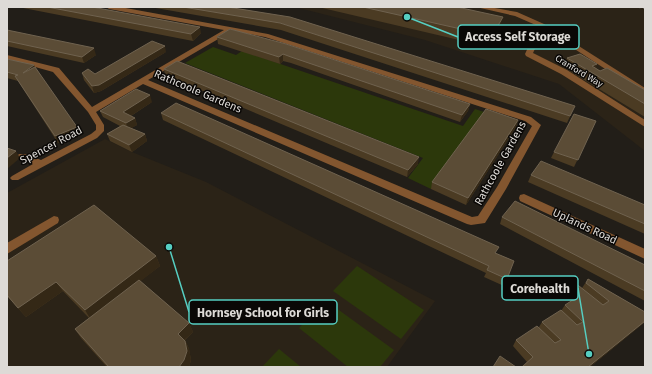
<svg xmlns="http://www.w3.org/2000/svg" width="652" height="374" font-family="'Fira Sans',sans-serif">
<style>
.built{fill:#2b2317}
.green{fill:#2c380b}
.lines{fill:none;stroke-linecap:round;stroke-linejoin:round}
.minor{fill:#83562f;fill-rule:evenodd}
.rail{stroke:#7e7a75;stroke-width:2;stroke-dasharray:1.5 3;stroke-linecap:butt}
.wall{fill:#4b3b23}
.shaded-wall{fill:#342816}
.building{fill:#5b4c36;stroke:#6f624f}
.labels{text-anchor:middle;stroke-width:3;stroke-linejoin:round;paint-order:stroke}
.far-street-label{font-size:9px;fill:#dddad6;stroke:#0a0806}
.street-label{font-size:11px;fill:#dddad6;stroke:#0a0806}
.leader{fill:none;stroke:#56cec2;stroke-width:1.5}
.callout-dot{fill:#56cec2;stroke:#0a0806;stroke-width:1.5}
.callout{fill:#0a0806;stroke:#56cec2;stroke-width:1.5}
.callout-label{font-size:12px;text-anchor:middle;font-weight:bold;fill:#dddad6}
</style>
<rect width="100%" height="100%" fill="#221e18"/>
<!-- built -->
<g class="built">
<path d="M295,7H645V151L559,84L425,40Z"/>
<path d="M105,139L132,152L206,182L435,301L387,367H7V193Z"/>
</g>
<!-- green -->
<g class="green">
<path d="M213,47L236,55L242,51L463,126L475,109L487,113L431,189L408,178L423,158L185,63Z"/>
<path d="M357,266L424,310L401,339L333,291Z"/>
<path d="M325,300L394,350L380,367H348L299,328Z"/>
<path d="M279,349L301,367H262Z"/>
</g>
<g class="lines">
<!-- minor -->
<g class="minor">
<path d="M106,7H120L268,34L531,117L541,125L506,189L485,223L471,225L467,224L143,84L96,112L104,125V131L97,138L18,180H12L10,178L12,176L33,164L19,158L17,156L19,154H25L41,160L91,134L96,130V125L88,112L53,72L7,59V55L59,68L92,107L224,30L109,9ZM232,31L265,37L525,121L532,126L497,187L478,216L472,217L148,80Z"/>
<path d="M476,7H489L517,12L544,24L645,88V93H642L544,29L533,53L567,70L645,120V127L561,74L526,56L525,54L538,26L515,16Z"/>
<path d="M524,194L645,249V259L520,201L519,198L520,195Z"/>
<path d="M54,216L58,217L59,220L58,223L7,254V243Z"/>
</g>
<!-- rail -->
<path class="rail" d="M639,7L645,8"/>
</g>
<!-- wall -->
<g class="wall">
<path d="M18,7H92L201,33L193,41Z"/>
<path d="M150,7H227L572,112L567,123L281,30Z"/>
<path d="M318,7H457L500,27L489,47Z"/>
<path d="M230,29L470,104L468,111L460,122L291,63L283,61L280,64L218,44L217,37Z"/>
<path d="M7,30L96,55L84,63L7,46Z"/>
<path d="M166,52L101,91L94,93L84,80L82,73L95,74Z"/>
<path d="M567,58L597,64L595,68L600,71L645,90V117L563,67Z"/>
<path d="M7,59L35,67L80,134L58,143L18,81L7,78Z"/>
<path d="M164,69L418,164L407,177L165,75Z"/>
<path d="M152,102L131,116L135,118L137,125L131,128L145,134L147,141L132,152L110,141L107,134L120,126L103,117L100,111Z"/>
<path d="M161,113L514,261L504,286L484,277L486,273L163,120Z"/>
<path d="M518,120L516,127L466,205L431,189L432,182Z"/>
<path d="M596,121L574,167L551,158L554,152Z"/>
<path d="M531,175L645,205V234L528,182Z"/>
<path d="M502,217L645,265V301L500,224Z"/>
<path d="M156,256L160,266L140,281L189,323L193,332L185,340L189,349L191,360L189,367H107L81,338L75,329L89,318L63,291L26,317L7,296Z"/>
<path d="M588,279L645,312V322L590,367H521L527,362L513,346L516,340L539,327L542,322L561,311L565,305L572,301L563,296L567,289L582,288Z"/>
</g>
<!-- shaded-wall -->
<g class="shaded-wall">
<path d="M503,17L500,27L489,47L492,36Z"/>
<path d="M200,27L201,33L193,41L191,34Z"/>
<path d="M165,46L166,52L101,91L94,93L92,86Z"/>
<path d="M94,48L96,55L84,63L82,57Z"/>
<path d="M283,54V61L280,64L279,57Z"/>
<path d="M597,64L593,73L592,66Z"/>
<path d="M34,65L37,72L23,73Z"/>
<path d="M150,95L152,102L126,119L123,112Z"/>
<path d="M470,104L468,111L460,122L462,115Z"/>
<path d="M135,118L137,125L128,130L126,123Z"/>
<path d="M518,120L516,127L466,205L468,198Z"/>
<path d="M77,127L80,134L58,143L55,136Z"/>
<path d="M145,134L147,141L132,152L129,145Z"/>
<path d="M16,151L20,158L7,169V158Z"/>
<path d="M419,157L418,164L407,177L408,170Z"/>
<path d="M156,256L160,266L91,320L85,310Z"/>
<path d="M56,282L63,291L26,317L18,308Z"/>
<path d="M645,321V322L590,367H588Z"/>
<path d="M189,323L193,332L182,342L178,334Z"/>
<path d="M185,341L189,349L191,360L189,367H179Z"/>
</g>
<!-- building -->
<g class="building">
<path d="M47,7H92L200,27L191,34Z"/>
<path d="M183,7H227L290,17L575,106L570,116L280,23Z"/>
<path d="M363,7H457L503,17L492,36Z"/>
<path d="M230,29L286,44L470,104L462,115L291,57L283,54L279,57L217,37Z"/>
<path d="M7,30L94,48L82,57L7,41Z"/>
<path d="M152,41L165,46L99,85L92,86L82,73L88,69L95,74Z"/>
<path d="M580,54L597,64L592,66L600,71L607,68L645,90V104L567,58Z"/>
<path d="M7,59L34,65L23,73L35,67L77,127L55,136L15,76L18,75L7,72Z"/>
<path d="M177,61L419,157L408,170L164,69Z"/>
<path d="M136,89L150,95L123,112L135,118L126,123L100,111Z"/>
<path d="M176,103L499,247L495,253L514,261L507,279L487,270L489,266L161,113Z"/>
<path d="M486,109L518,120L468,198L432,182Z"/>
<path d="M574,114L596,121L578,160L554,152Z"/>
<path d="M123,125L145,134L129,145L107,134Z"/>
<path d="M7,148L16,151L7,158Z"/>
<path d="M541,161L645,205V224L531,175Z"/>
<path d="M515,201L645,265V291L502,217Z"/>
<path d="M94,205L156,256L85,310L56,282L18,308L7,295V261Z"/>
<path d="M588,279L645,312V321L588,367H522L533,357L516,340L537,326L555,343L561,340L542,322L561,310L577,325L583,322L565,305L579,296L567,289L574,282L603,305L609,301L586,283Z"/>
<path d="M139,280L189,323L178,334L185,341L187,351L184,360L179,367H109L75,329Z"/>
<path d="M500,356L516,367H493Z"/>
</g>
<g class="labels">
<!-- far-street labels -->
<g class="far-street-label">
<text transform="translate(579 71) rotate(31)" y="3">Cranford Way</text>
</g>
<!-- street labels -->
<g class="street-label">
<text transform="translate(198 91) rotate(23)" y="4">Rathcoole Gardens</text>
<text transform="translate(51 145) rotate(-28)" y="4">Spencer Road</text>
<text transform="translate(500 163) rotate(-61)" y="4">Rathcoole Gardens</text>
<text transform="translate(585 226) rotate(25)" y="4">Uplands Road</text>
</g>
</g>
<!-- callouts -->
<path class="leader" d="M407 17L458 37M589 354L578 288M169 247L189 312"/>
<g class="callout-dot">
<circle cx="407" cy="17" r="4"/>
<circle cx="589" cy="354" r="4"/>
<circle cx="169" cy="247" r="4"/>
</g>
<g class="callout">
<rect x="458" y="25" width="121" height="24" rx="4"/>
<rect x="502" y="276" width="76" height="24" rx="4"/>
<rect x="189" y="300" width="148" height="24" rx="4"/>
</g>
<g class="callout-label">
<text x="518" y="41">Access Self Storage</text>
<text x="540" y="293">Corehealth</text>
<text x="263" y="317">Hornsey School for Girls</text>
</g>
<!-- border -->
<rect width="652" height="374" fill="none" stroke="#dddad6" stroke-width="16"/>
</svg>
